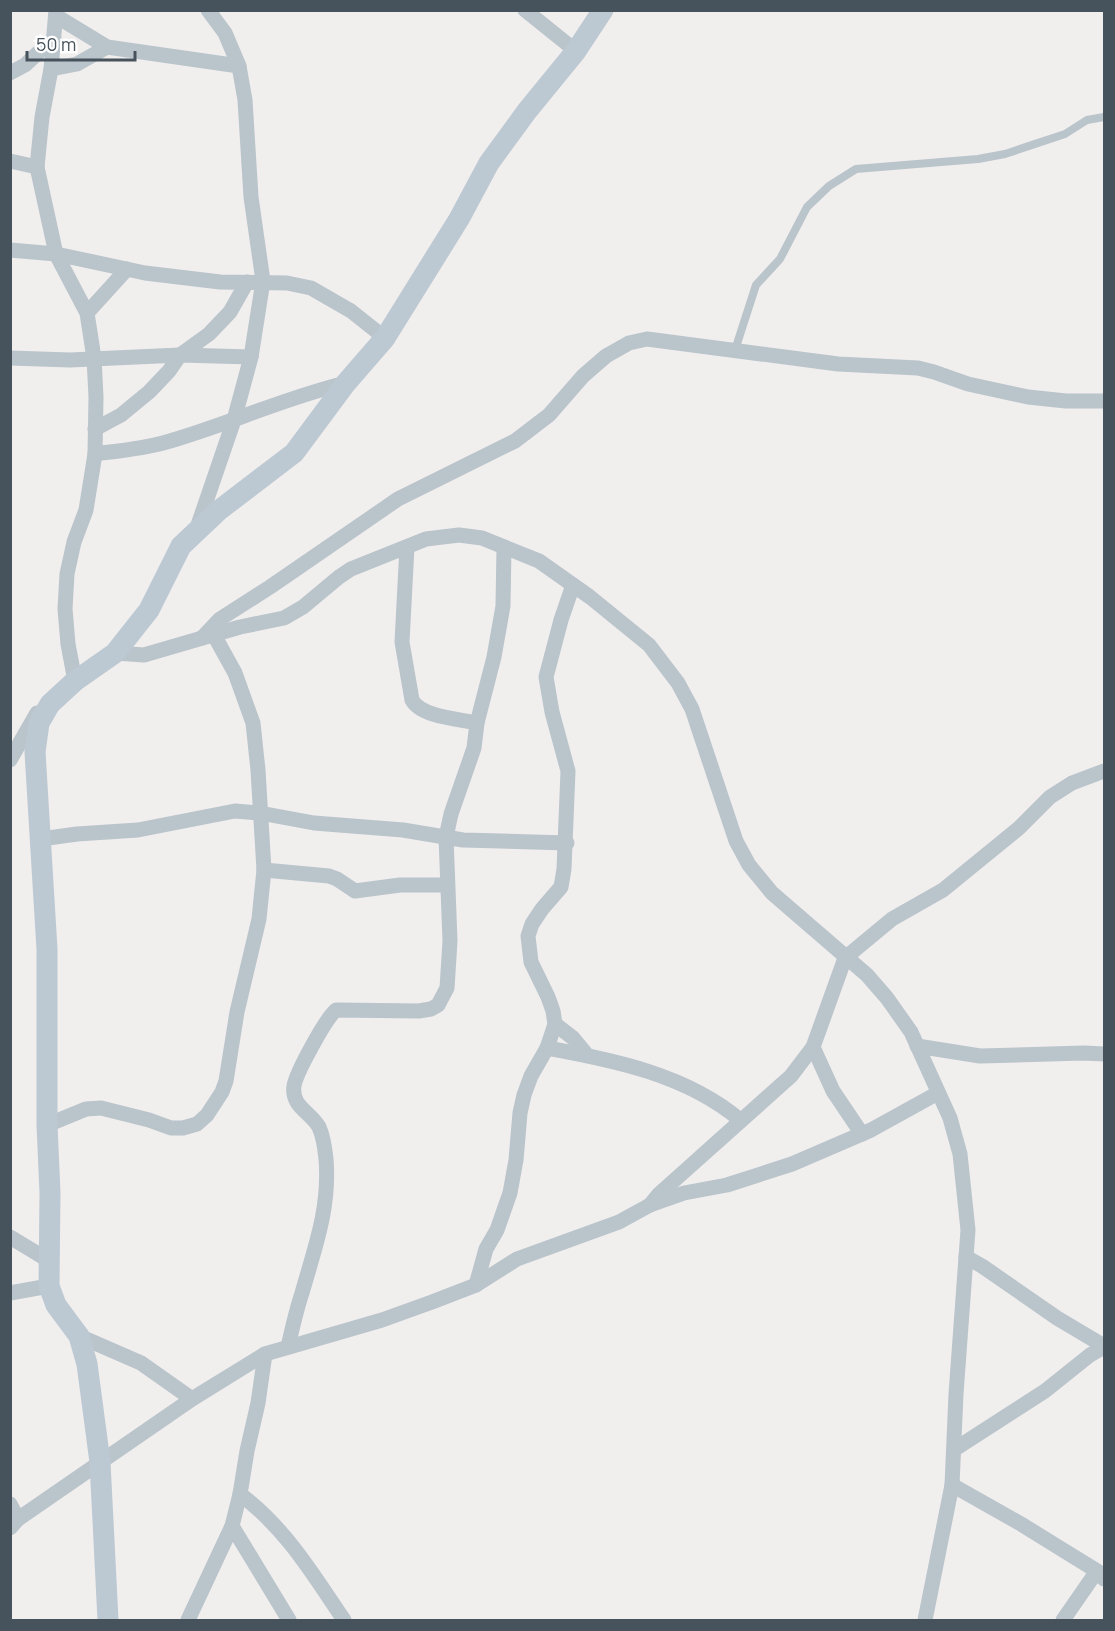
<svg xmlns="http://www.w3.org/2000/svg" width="1115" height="1631" font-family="Manrope,sans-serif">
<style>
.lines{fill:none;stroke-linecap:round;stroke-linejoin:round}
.lane{stroke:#bac4cb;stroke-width:8}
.street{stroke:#bac4cb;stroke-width:15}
.secondary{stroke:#bcc8d2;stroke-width:21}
</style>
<rect width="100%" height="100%" fill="#f1eeee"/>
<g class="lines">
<!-- lane -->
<path class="lane" d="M735,350L756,285L780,259L807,207L829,186L856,169L978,159L1005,154L1065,134L1087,120L1104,117"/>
<!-- street -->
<g class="street">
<path d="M56,10L51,69L42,117L37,167L56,254L87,313L94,358L96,397L95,454L86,510L74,542L67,574L65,609L68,644L75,681"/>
<path d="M525,10L576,51"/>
<path d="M56,16L107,47L239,66"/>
<path d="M51,69L77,64L107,47"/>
<path d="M10,73L25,65L54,38"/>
<path d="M10,161L37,167"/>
<path d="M10,250L56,254L145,273L220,282L287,283L311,288L351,311L385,338"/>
<path d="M87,313L127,269"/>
<path d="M10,358L70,360L180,355L251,357"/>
<path d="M95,429L121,415L149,392L169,371L180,355L209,334L230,312L247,282"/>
<path d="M95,454C117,451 141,449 163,443C225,426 283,398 346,383"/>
<path d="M197,528L234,420L251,357L263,281L251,197L245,100L239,66L225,33L208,10"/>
<path d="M407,547L402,642L412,700C421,717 459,719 477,723"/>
<path d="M202,638L220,619L270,587L398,499L515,441L549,415L583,376L606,356L629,343L647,339L838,364L918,368L934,372L968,384L1028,397L1066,401H1104"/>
<path d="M115,653L144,655L240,627L284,618L303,607L339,577L351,569L426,539L459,535L482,538L539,561L590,597L649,645L678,683L692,709L736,841L749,865L772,893L867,975L887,998L911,1032L950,1118L960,1154L968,1230L956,1394L952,1485L925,1620"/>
<path d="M10,760L37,713"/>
<path d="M41,839L77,834L138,830L235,811L260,813L314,823L403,830L463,840L567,843"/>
<path d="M264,870L329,876L337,879L355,891L400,885H446"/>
<path d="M555,1024L573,1038L587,1055"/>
<path d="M917,1046L980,1056L1084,1053L1104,1054"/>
<path d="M813,1047L833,1091L862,1134"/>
<path d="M547,1048C614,1060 687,1075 740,1120"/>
<path d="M47,1125L86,1109L101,1108L149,1120L171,1128H183L197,1124L207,1115L222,1092L226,1081L237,1012L259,919L264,870L258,770L253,723L235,673L214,635"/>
<path d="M650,1205L659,1194L791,1076L813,1047L845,958L892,919L943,890L1019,828L1050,797L1072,783L1104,771"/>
<path d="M10,1237L48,1260"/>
<path d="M966,1257L982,1266L1057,1318L1104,1346"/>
<path d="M476,1285L486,1249L497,1230L510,1193L516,1160L520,1113L524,1095L531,1076L547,1048L555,1024L553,1011L548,997L531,962L528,936L532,924L542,909L561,887L564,869L568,771L552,712L546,677L561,620L573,585"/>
<path d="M10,1293L49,1286"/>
<path d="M79,1336L141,1363L192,1399"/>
<path d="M288,1347C292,1329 296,1311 302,1293C315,1247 330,1208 326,1159C325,1149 323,1136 319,1127C311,1112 291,1107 294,1086C296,1073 326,1018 336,1010L419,1011L431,1009L438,1005L447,988L450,941L446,837L451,814L474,748L477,723L494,657L503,606L504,547"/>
<path d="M955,1449L1045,1391L1090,1355L1104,1347"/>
<path d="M952,1485L1021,1524L1097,1571L1104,1579"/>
<path d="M240,1494C287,1530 312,1573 344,1620"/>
<path d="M10,1504L18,1519"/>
<path d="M232,1526L289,1620"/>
<path d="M10,1528L18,1519L192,1399L265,1354L382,1320L432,1302L476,1285L517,1259L619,1222L650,1205L684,1193L727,1185L792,1164L871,1130L938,1093"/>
<path d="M188,1620L232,1526L240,1494L247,1451L258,1403L265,1354"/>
<path d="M1063,1620L1097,1571"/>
</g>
<!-- secondary -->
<path class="secondary" d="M108,1620L100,1462L87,1364L79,1336L56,1305L49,1286L50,1193L47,1125V949L35,752L39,723L50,704L75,681L115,653L149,610L181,546L218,511L294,453L346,383L385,338L459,219L489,163L527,111L576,51L603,10"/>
</g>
<!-- border -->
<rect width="1115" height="1631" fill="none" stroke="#47535c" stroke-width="24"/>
<!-- scale -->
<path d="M27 51v9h108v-9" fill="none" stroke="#47535c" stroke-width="3"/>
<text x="36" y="51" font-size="18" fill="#47535c" stroke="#ffffff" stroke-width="4.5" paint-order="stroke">50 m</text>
</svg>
